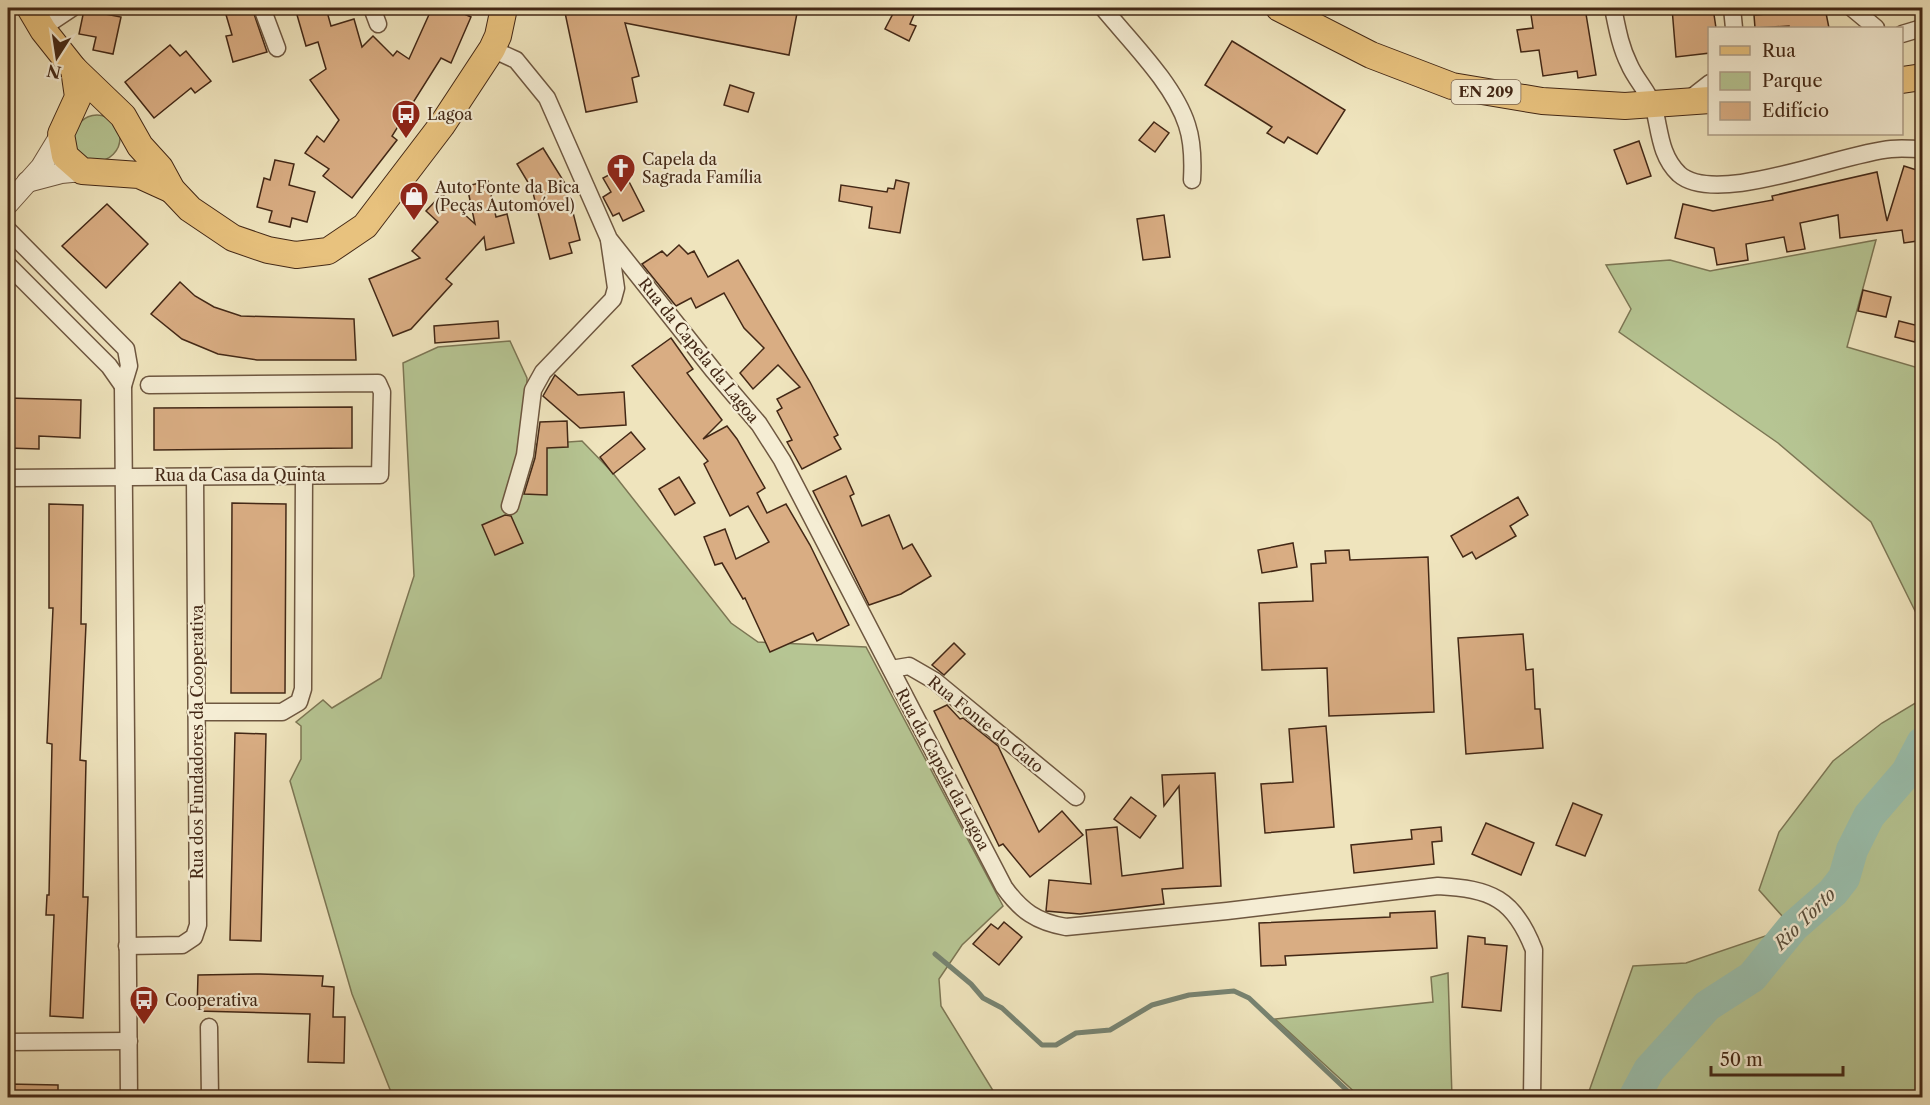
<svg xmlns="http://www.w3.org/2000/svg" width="1930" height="1105" font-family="'Libre Caslon Text',serif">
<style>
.green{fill:#b6c593;stroke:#7c7654;stroke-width:1.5}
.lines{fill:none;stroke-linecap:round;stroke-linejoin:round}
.stream{stroke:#778371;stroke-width:5}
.river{stroke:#9abfad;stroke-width:32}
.building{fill:#d9ad83;stroke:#432816;stroke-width:1.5}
.minor-casing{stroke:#6e5740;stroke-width:19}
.tertiary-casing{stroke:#6e5740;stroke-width:22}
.primary-casing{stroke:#432816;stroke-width:28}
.minor{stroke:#f5edd4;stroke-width:16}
.tertiary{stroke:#f5edd4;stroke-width:20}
.primary{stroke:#e8c27e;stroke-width:26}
.labels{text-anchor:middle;stroke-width:4.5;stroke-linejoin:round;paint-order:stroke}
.shield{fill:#f5edd4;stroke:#78634f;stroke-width:1.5}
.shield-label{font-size:15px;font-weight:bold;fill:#432816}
.poi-label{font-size:16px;fill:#432816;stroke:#f5edd4;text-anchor:start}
.street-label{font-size:16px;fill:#432816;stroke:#f5edd4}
.water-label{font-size:18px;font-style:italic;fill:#594e3c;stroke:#f5edd4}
</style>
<rect width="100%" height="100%" fill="#efe4bd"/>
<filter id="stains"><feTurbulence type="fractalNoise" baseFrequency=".00333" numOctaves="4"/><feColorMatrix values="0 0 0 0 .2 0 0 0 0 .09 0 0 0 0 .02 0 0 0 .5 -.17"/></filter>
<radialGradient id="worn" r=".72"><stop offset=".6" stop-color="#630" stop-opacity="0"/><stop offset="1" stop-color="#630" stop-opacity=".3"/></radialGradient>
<!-- green -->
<g class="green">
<circle cx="97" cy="138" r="23"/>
<path d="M1876,240L1847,347L1922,369V625L1871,522L1778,443L1619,332L1631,309L1606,265L1670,260L1710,271Z"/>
<path d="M510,341L527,378L526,445L582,441L612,472L731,623L758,642L866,647L1003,906L962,945L939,979L941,1006L997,1097H393L352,994L290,781L301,759V726L296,722L323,700L332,708L381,678L414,576L403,363L438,347Z"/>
<path d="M1922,699V1097H1587L1633,966L1686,963L1792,927L1759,890L1779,832L1833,761L1882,723Z"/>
<path d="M1448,973L1452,1097H1360L1275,1019L1433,1002L1431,977Z"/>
</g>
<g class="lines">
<!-- stream -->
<path class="stream" d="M935,954L971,984L983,998L1002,1008L1042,1045H1056L1076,1033L1110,1030L1152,1005L1189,995L1234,991L1249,998L1355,1098"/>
<!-- river -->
<path class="river" d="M1634,1098L1649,1070L1707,1006L1752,977L1793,927L1833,892L1844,878L1852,850L1869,816L1907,772L1922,743"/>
</g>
<!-- building -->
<g class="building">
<path d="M224,8H252L267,52L233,62L226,36L232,35Z"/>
<path d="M295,8H326L331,26L354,19L362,47L373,36L393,56L397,51L409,59L432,8H451L471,17L451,63L441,58L392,136L397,140L352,198L323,176L329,169L305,153L317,136L324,142L339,120L310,80L326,69L318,42L306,46Z"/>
<path d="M564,8H798L789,55L625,23L639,76L632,78L637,102L586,112Z"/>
<path d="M896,8H917L910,24L916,26L909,41L885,29Z"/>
<path d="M1530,8H1585L1596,75L1578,78L1577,71L1543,76L1539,50L1521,52L1517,30L1533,28Z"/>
<path d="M1672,8H1713L1716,28H1710V53L1676,57Z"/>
<path d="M1805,8H1825L1829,28H1789V26L1755,28L1754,15L1806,11Z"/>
<path d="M84,10L121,17L113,54L93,50L96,37L79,34Z"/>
<path d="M1232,41L1345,110L1317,154L1288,137L1284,143L1267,133L1272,127L1205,85Z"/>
<path d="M170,45L180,56L186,51L211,81L195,93L191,88L154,118L125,82Z"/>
<path d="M730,85L754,93L748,112L724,105Z"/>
<path d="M1154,122L1169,133L1155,152L1139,140Z"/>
<path d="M1639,141L1651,176L1627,184L1614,150Z"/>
<path d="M543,148L566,185L580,240L569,243L572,253L550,259L532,189L517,164Z"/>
<path d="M275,160L294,164L289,185L315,192L307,222L292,218L290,227L269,222L272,211L257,207L264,178L270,180Z"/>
<path d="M1904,166L1923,172V233L1916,234L1917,241L1904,243L1902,230L1840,238L1838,215L1800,223L1805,249L1787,252L1784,237L1746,244L1748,260L1717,265L1714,248L1675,238L1683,204L1713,211L1773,200L1772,196L1877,172L1887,221Z"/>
<path d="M622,168L644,211L623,221L619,213L613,216L603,197L611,192L603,178Z"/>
<path d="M896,180L909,183L900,233L869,228L872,207L839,201L841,185L887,192L888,188L894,189Z"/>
<path d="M488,181L496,217L507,214L514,243L486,250L484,237L446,279L452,284L411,329L393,336L369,279L420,258L412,251L438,222L426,211L442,194L475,224L467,186Z"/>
<path d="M107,204L148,244L106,288L62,246Z"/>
<path d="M1164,215L1170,257L1143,260L1137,219Z"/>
<path d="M679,245L688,254L694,251L708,277L738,260L810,382L838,435L834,437L841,449L802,469L787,442L792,440L777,411L782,408L777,399L800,387L778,365L753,389L740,373L764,348L744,328L724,293L696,308L691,298L676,306L642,264L662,251L667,256Z"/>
<path d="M180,282L195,296L214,307L241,316L354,319L356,360H257L218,354L182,339L151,314Z"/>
<path d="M1863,290L1891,297L1886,317L1858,311Z"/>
<path d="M498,321L499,338L435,343L434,326Z"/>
<path d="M1899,321L1919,326L1915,342L1895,337Z"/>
<path d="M671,338L693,369L687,373L722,420L703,439L727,426L737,439L765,488L757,493L767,513L786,504L810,545L849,625L817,641L813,633L770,652L745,598L743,599L722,563L715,565L704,537L725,529L736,559L769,542L748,506L730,516L704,464L708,461L632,366Z"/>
<path d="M555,375L578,395L624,392L626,425L580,428L543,396Z"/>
<path d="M8,398L81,400L80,438L39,436V449L8,448Z"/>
<path d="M352,407V448L154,450V408Z"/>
<path d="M567,421L568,447L547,448V495L524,494L535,458L540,422Z"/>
<path d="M631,432L645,449L613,474L600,457Z"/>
<path d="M846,476L854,494L850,496L862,526L889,515L903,549L912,544L931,576L901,594L869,605L813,491Z"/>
<path d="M679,477L695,503L675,515L659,489Z"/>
<path d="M1518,497L1528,515L1510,526L1516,536L1476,559L1472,552L1463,557L1451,536Z"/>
<path d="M232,503L286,504L285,693H231Z"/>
<path d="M49,504L83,505L81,624H86L80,760L86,761L83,897H88L83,1018L50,1016L54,915H46L47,895H49L52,744L47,743L53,608H49Z"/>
<path d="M505,515L511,516L523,543L495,555L482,525Z"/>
<path d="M1293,543L1297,567L1262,573L1258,550Z"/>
<path d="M1349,550L1350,560L1428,557L1434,712L1329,716L1327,668L1262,670L1259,603L1313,601L1311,564L1326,563L1325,551Z"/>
<path d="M1523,634L1526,670L1533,669L1535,709H1540L1543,748L1466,754L1458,638Z"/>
<path d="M954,643L965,654L944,675L932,665Z"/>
<path d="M947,705L960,719L963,718L998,746L1039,832L1062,811L1083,835L1030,877L1003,844L999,846L934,711Z"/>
<path d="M1326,726L1334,827L1265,833L1261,784L1293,782L1289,729Z"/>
<path d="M235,733L266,734L261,941L230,940Z"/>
<path d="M1215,773L1221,886L1162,889L1164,904L1080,914L1046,911L1049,880L1091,884L1086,830L1117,827L1122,876L1183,868L1179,786L1164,806L1162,775Z"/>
<path d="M1131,797L1156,816L1140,838L1114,819Z"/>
<path d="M1573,803L1602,815L1585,856L1556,845Z"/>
<path d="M1486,823L1534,843L1521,875L1472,854Z"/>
<path d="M1441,827L1442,841L1432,842L1434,864L1354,873L1351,845L1412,839L1411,830Z"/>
<path d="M1435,911L1437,948L1285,956L1286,965L1261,966L1259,923L1390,917V913Z"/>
<path d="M1004,922L1022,937L999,965L973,944L991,924L998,929Z"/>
<path d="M1468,936L1485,938V944L1507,946L1501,1011L1462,1007Z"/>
<path d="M260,974L323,976L322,986L334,987L333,1017H345L344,1063L308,1062L310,1014L197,1011L198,975Z"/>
<path d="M8,1084L58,1085V1098H8Z"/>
</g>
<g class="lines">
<!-- minor casing -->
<g class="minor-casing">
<g id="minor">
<path d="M262,8L277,48"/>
<path d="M372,8L378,24"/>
<path d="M1103,8C1130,41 1174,84 1187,125C1193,143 1193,162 1192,180"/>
<path d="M1613,8C1617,27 1620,46 1629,64C1635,79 1649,92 1654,108C1660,131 1660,156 1679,174C1716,207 1842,153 1891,149C1901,148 1912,149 1922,149"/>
<path d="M1732,8L1734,28"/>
<path d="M1852,8L1876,28"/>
<path d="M42,28L72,8"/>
<path d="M1902,34L1922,28"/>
<path d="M492,49L516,60L547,98L609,239L713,370L759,424L782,460L1004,887C1021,911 1037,922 1066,927L1227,911L1438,886C1491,889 1514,898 1534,950L1532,1098"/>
<path d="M1687,101L1710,83"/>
<path d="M8,230L126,349L129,366L123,386L129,1098"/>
<path d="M8,265L109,366L123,386"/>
<path d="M8,478L380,475L382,392L378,383L149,385"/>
<path d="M510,506L525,455L533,390L543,372L613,299L616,288L609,240"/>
<path d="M891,669L909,666L935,681L1076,797"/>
<path d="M196,712H282L299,702L303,689L304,475"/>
<path d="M127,946L182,945L194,937L198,925L195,476"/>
<path d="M209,1027L210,1098"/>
<path d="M8,1042L129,1041"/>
</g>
</g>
<!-- tertiary casing -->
<g class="tertiary-casing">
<g id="tertiary">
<path d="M27,182L61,173L82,171"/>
<path d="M8,204L41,167L61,134"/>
</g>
</g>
<!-- primary casing -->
<g class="primary-casing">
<g id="primary">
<path d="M30,8L43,30L74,69L123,116L140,146L160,168L172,190L190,209L233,238L268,250L296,255L328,251L365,226L442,125L492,49L498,36L504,8"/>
<path d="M1279,8L1371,55L1452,86L1542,101L1625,106L1710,100"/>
<path d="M74,69L78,97L61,134L65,156L82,171L139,175L172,190"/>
<path d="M1902,80L1922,77"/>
</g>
</g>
<!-- minor -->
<use href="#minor" class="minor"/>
<!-- tertiary -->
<use href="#tertiary" class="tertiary"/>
<!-- primary -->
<use href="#primary" class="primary"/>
</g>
<!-- icons -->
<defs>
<g id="bus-pin" transform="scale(1.5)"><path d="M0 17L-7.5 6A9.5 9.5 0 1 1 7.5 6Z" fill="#8f2418" stroke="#f5edd4"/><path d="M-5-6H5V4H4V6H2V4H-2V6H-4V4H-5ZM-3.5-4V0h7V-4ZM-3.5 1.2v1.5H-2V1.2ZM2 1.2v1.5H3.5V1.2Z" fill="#fff"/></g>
<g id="church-pin" transform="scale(1.5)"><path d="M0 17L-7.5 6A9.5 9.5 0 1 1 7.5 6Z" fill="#8f2418" stroke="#f5edd4"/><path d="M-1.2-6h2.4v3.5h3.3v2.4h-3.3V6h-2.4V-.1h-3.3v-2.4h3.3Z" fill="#fff"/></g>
<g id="shop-pin" transform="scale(1.5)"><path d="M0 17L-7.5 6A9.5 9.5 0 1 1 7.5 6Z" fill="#8f2418" stroke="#f5edd4"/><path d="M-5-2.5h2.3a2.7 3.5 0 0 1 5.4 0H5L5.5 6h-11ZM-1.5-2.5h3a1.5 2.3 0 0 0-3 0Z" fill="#fff"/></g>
</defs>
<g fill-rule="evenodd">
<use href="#bus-pin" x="406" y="114"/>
<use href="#church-pin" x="621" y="168"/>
<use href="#shop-pin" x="414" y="196"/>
<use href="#bus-pin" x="144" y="1000"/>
</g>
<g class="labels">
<!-- shield labels -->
<rect class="shield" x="1451.5" y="80" width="69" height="24" rx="4.5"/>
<g class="shield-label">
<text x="1486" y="97">EN 209</text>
</g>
<!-- poi labels -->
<g class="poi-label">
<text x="427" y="120">Lagoa</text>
<text x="642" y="165">Capela da<tspan x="642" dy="18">Sagrada Família</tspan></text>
<text x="435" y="193">Auto Fonte da Bica<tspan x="435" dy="18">(Peças Automóvel)</tspan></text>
<text x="165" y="1006">Cooperativa</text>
</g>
<!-- street labels -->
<g class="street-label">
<text transform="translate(699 350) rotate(51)" y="6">Rua da Capela da Lagoa</text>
<text x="240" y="481">Rua da Casa da Quinta</text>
<text transform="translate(986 724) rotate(39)" y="6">Rua Fonte do Gato</text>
<text transform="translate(197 742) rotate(-90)" y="6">Rua dos Fundadores da Cooperativa</text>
<text transform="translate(943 769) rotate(62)" y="6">Rua da Capela da Lagoa</text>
</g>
<!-- water labels -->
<g class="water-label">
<text transform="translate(1805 919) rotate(-45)" y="6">Rio Torto</text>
</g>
</g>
<!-- margin -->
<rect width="1930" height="1105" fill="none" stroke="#efe4bd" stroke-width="30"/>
<rect x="9" y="9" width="1912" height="1087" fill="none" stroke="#432816" stroke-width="3"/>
<rect x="15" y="15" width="1900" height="1075" fill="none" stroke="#432816" stroke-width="1.5"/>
<!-- legend -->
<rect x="1708" y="27" width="195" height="108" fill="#f5edd4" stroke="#ae9e88" stroke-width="1.5"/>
<rect x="1720" y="46" width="30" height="9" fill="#e8c27e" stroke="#ae9e88" stroke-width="1.5"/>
<text x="1762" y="57" font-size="18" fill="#432816">Rua</text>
<rect x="1720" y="72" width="30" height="18" fill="#b6c593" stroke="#ae9e88" stroke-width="1.5"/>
<text x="1762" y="87" font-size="18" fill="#432816">Parque</text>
<rect x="1720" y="102" width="30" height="18" fill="#d9ad83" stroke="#ae9e88" stroke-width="1.5"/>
<text x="1762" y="117" font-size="18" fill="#432816">Edifício</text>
<!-- north arrow -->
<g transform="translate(57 57) rotate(192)" stroke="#f5edd4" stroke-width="4.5" paint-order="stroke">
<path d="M0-4.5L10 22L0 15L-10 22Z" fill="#432816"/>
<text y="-9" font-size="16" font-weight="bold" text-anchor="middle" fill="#432816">N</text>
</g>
<!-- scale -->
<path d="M1711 1066v9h132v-9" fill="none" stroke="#432816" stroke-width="3"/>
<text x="1720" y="1066" font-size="18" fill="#432816" stroke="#f5edd4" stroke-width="4.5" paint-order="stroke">50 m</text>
<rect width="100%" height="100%" filter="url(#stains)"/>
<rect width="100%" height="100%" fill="url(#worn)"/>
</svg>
